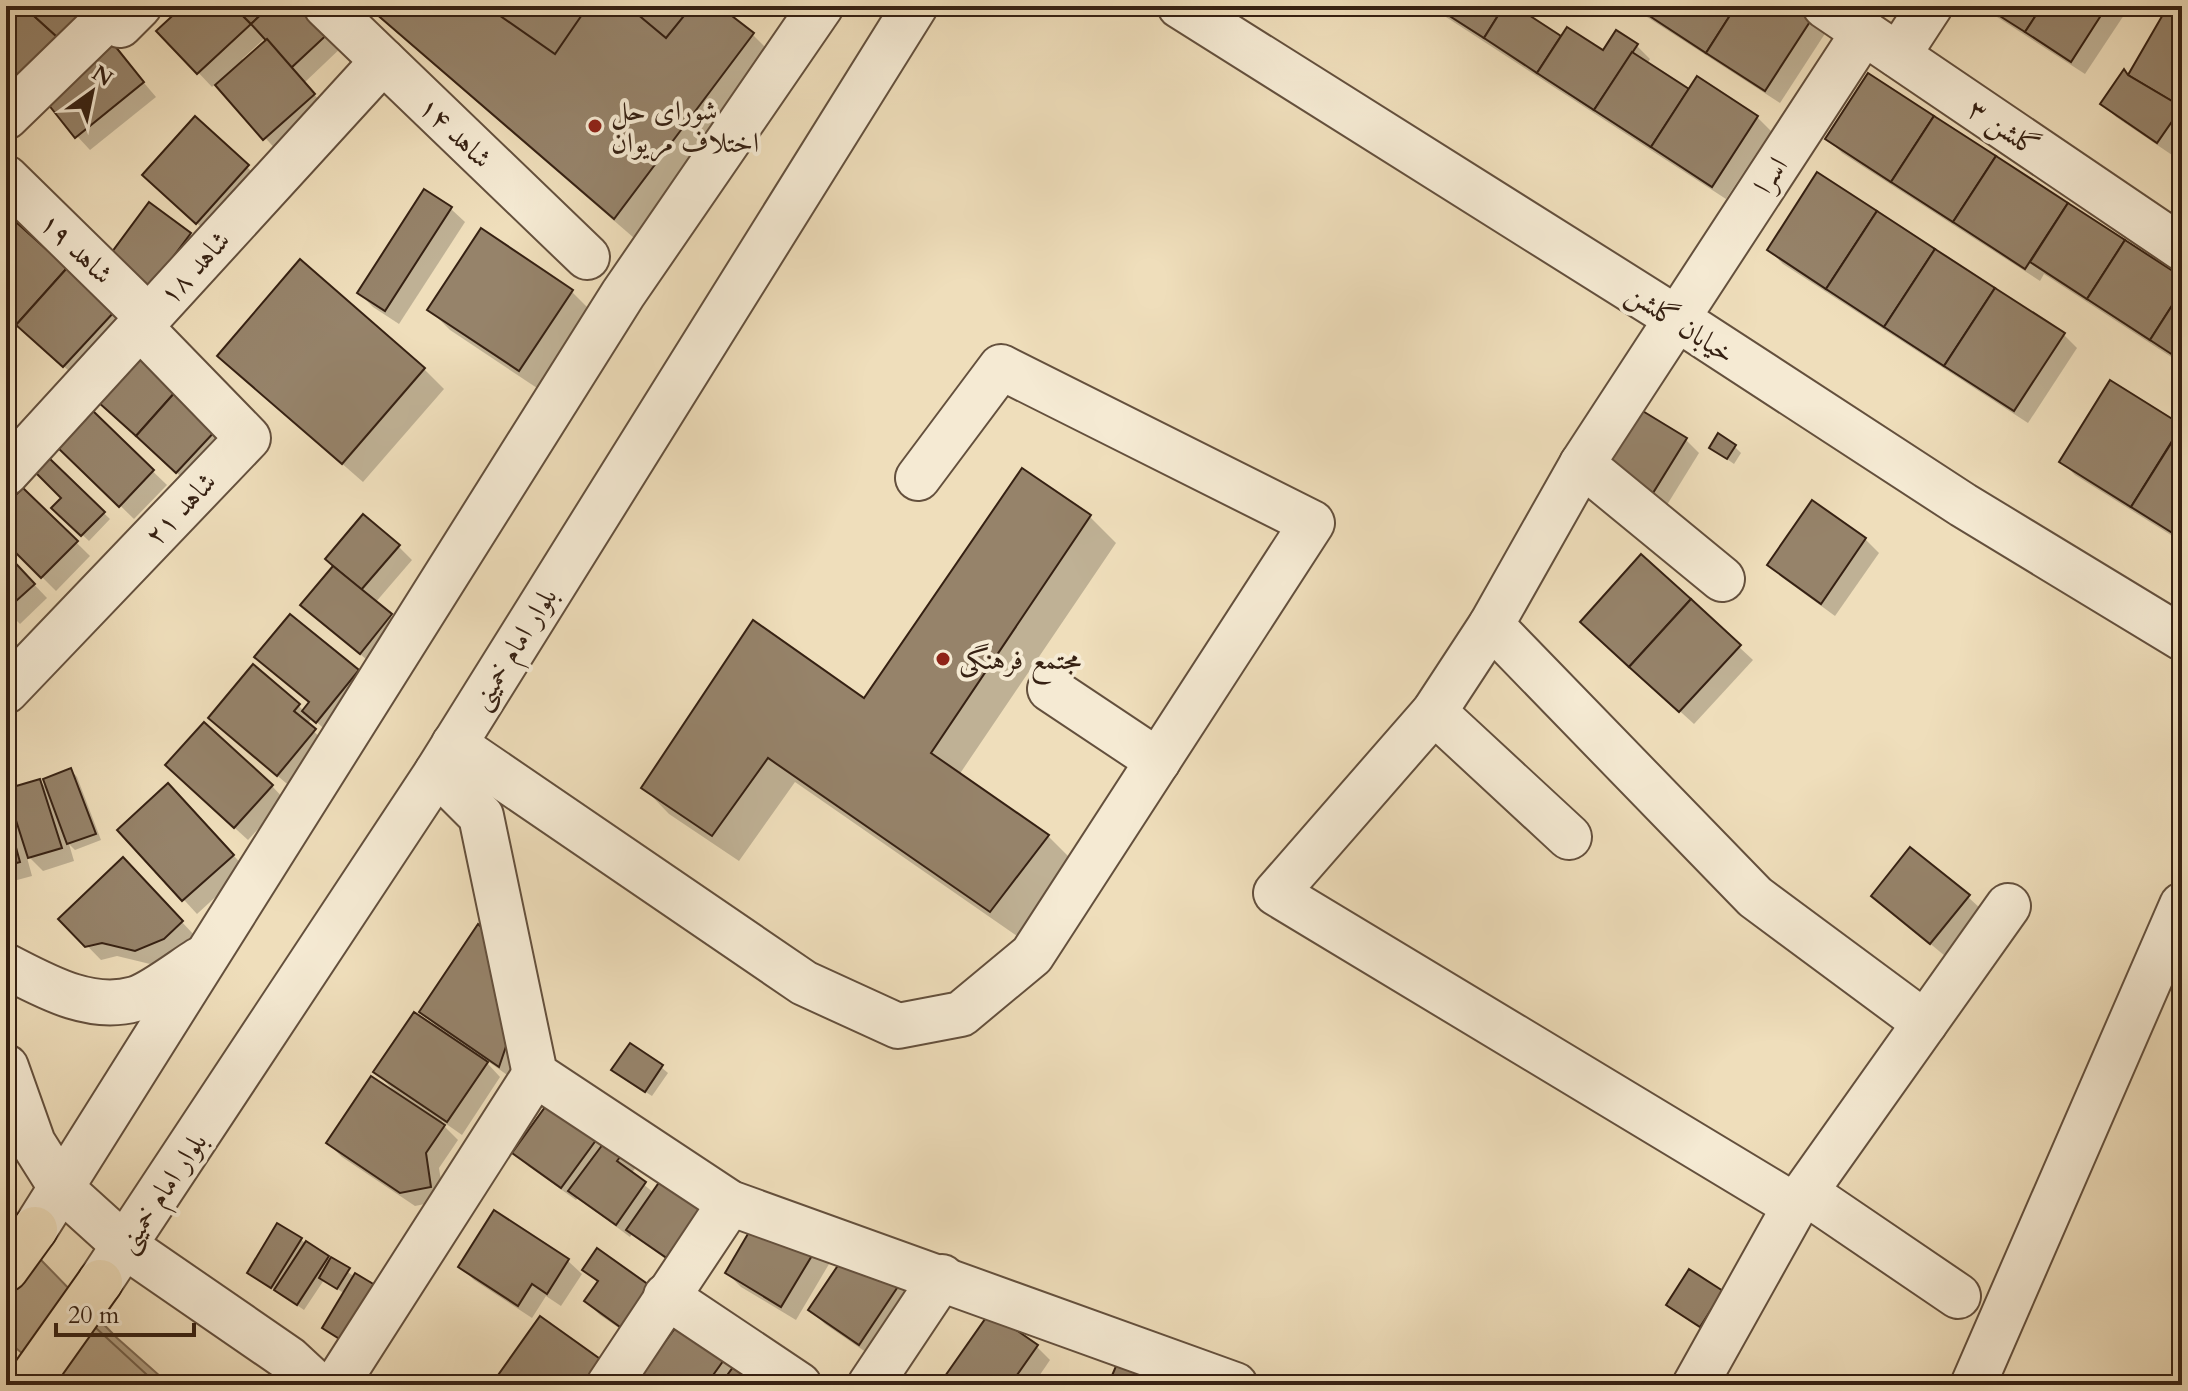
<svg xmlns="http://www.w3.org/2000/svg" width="2188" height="1391" font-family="Cardo,Amiri,serif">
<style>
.water{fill:#b09e82;stroke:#7f6c56;stroke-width:2}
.shadow{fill:#0003;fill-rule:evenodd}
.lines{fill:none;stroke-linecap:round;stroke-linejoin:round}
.shore{stroke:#73604a;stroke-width:2}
.building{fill:#96836a;stroke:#362113;stroke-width:2}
.minor-casing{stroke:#64503d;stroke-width:48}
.major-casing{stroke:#362113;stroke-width:48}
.minor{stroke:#f5ead3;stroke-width:44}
.major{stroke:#efdebb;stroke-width:44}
.poi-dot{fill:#8f2418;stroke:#f5ead3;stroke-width:3}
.labels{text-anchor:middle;stroke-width:8;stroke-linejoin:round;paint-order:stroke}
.poi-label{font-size:28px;fill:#362113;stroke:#f5ead3;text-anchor:start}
.street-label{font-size:28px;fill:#362113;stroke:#f5ead3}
</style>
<rect width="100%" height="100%" fill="#efdebb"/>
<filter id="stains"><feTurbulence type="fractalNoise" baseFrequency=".0025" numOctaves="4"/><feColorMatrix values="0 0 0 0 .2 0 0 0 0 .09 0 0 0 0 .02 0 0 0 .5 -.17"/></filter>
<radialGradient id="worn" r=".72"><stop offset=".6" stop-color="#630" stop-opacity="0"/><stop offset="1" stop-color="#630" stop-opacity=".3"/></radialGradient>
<!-- water -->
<path class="water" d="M6,1224L117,1338L170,1385H61L6,1340Z"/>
<!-- shadow -->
<g class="shadow">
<path d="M186,6H311L346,43L304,83L327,109L278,152L216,83L212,87L159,31ZM266,37L269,40L244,62L242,59Z"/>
<path d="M366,6H716L753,35L779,61L641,244Z"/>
<path d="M1400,6H1423L1416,16Z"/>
<path d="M1429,6H1527L1522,13L1562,38L1603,53L1636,45L1650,59L1647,64L1689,91L1757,117L1771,131L1726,199Z"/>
<path d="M1630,6H1793L1826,32L1780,103Z"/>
<path d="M1980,6H2130L2085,74Z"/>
<path d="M2182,23V140L2172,155L2116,117L2102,103Z"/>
<path d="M111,44L156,97L90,150L77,136Z"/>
<path d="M1869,76L2182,280V364L2044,274L2040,281L1842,153L1828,139Z"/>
<path d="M195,119L261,180L211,236L158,188Z"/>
<path d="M425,192L451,209L465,222L399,324L373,307L359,293Z"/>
<path d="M6,216L127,326L78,379L6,315Z"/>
<path d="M482,231L572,292L592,312L540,390L450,330L429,309Z"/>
<path d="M190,234L203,248L162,304L108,260Z"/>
<path d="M1769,250L2063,334L2077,348L2028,423L1783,264Z"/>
<path d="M219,356L424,369L444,389L363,482Z"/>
<path d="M140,360L230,443L191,486L115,416Z"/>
<path d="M2110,383L2182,427V542L2075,475L2062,462Z"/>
<path d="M92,413L167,485L134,519L59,446Z"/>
<path d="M1685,439L1699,453L1662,513L1619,486Z"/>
<path d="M1734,446L1741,453L1734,464L1711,448Z"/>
<path d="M48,459L110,519L89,541L54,508L64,498Z"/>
<path d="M1023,471L1090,517L1116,543L959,775L1048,836L1074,862L1017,936L795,782L739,861L669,814L643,787L865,701Z"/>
<path d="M23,490L90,556L56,591L6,541V507Z"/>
<path d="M1865,539L1879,553L1835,616L1783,578L1769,565Z"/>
<path d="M398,546L412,560L375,603L404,630L374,666L303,605L335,566Z"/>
<path d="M6,555L47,598L20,624L6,610Z"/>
<path d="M290,616L371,686L331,735L312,718L307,725L328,745L292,788L225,732L298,705L304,711L310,704L256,657Z"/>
<path d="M1596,635L1739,647L1753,660L1694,724Z"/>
<path d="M71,770L77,777L101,840L75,850L69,844L74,861L43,871L26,854L32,876L6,883V800L14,808L40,781L49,791Z"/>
<path d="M181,779L272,786L285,800L248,840Z"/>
<path d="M182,799L246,869L197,914L120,830Z"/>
<path d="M137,874L195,936L178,952L150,964L117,956L101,960L61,919Z"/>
<path d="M1873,896L1968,897L1982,910L1945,956Z"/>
<path d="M519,966L513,1079L489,1062L488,1064L500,1077L462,1135L442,1121L441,1123L458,1140L439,1168L444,1200L415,1206L342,1157L328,1143L395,1092L376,1072L436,1026L422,1012Z"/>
<path d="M661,1067L668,1073L652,1096L620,1076Z"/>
<path d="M554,1099L639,1163L631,1174L654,1193L686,1274L632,1234L630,1237L578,1198L576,1200L528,1166L515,1152Z"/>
<path d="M495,1213L568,1261L582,1274L561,1306L546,1296L532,1318L474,1280L461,1267Z"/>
<path d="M301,1240L355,1277L353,1348L324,1328L345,1294L324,1280L304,1310L249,1273Z"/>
<path d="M598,1251L642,1344L600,1315L586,1301L598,1283L585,1270Z"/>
<path d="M815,1251L829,1264L796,1320L741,1287L727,1273Z"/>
<path d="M900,1283L914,1297L873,1357L825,1324L811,1310Z"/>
<path d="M1721,1293L1707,1332L1668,1305Z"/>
<path d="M679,1326L774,1385H648Z"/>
<path d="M1037,1347L1050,1360L1033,1385H952L946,1379Z"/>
</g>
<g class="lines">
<!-- shore -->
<path class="shore" d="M96,1328L158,1385"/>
</g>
<!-- building -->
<g class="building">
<path d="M6,6H23L66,45L6,91Z"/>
<path d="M23,6H102L66,45Z"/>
<path d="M183,6H233L251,24L197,74L156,31Z"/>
<path d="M233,6H270L251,24Z"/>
<path d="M270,6H313L334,28L291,68L251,24Z"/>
<path d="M367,6H719L754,33L614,219Z"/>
<path d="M486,6H588L555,54Z"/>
<path d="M631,6H682L688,11L666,38L630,8Z"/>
<path d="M1434,6H1504L1484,38Z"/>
<path d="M1504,6H1515L1561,36L1537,73L1484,38Z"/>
<path d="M1634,6H1654L1648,15Z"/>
<path d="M1654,6H1736L1706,53L1648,15Z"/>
<path d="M1736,6H1797L1813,17L1765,91L1706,53Z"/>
<path d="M1984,6H2042L2025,32Z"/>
<path d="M2042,6H2107L2071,62L2025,32Z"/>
<path d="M2165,11L2182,20V107L2128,75Z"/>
<path d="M1567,27L1603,50L1616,30L1638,44L1594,110L1537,73Z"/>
<path d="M267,39L315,94L263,140L215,85Z"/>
<path d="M111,41L144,82L75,138L44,99Z"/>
<path d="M1632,52L1689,89L1651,147L1594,110Z"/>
<path d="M2124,69L2128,75L2182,107L2157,143L2100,104Z"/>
<path d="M1868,73L1934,116L1891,182L1825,139Z"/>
<path d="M1697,76L1758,116L1712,187L1651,147Z"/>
<path d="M195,116L249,165L196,224L142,175Z"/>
<path d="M1934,116L1996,156L1953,222L1891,182Z"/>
<path d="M1996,156L2068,203L2025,269L1953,222Z"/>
<path d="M1817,172L1877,211L1826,289L1767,250Z"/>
<path d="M424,189L452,207L385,311L357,293Z"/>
<path d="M149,202L191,233L147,292L106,260Z"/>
<path d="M2068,203L2125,240L2087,299L2030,262Z"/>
<path d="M1877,211L1935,249L1884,327L1826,289Z"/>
<path d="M6,213L67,268L16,325L6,316Z"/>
<path d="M481,228L573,290L519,371L427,310Z"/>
<path d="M2125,240L2182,277V290L2150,340L2087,299Z"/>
<path d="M1935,249L1995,288L1944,366L1884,327Z"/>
<path d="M300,259L425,368L342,464L217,356Z"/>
<path d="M67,268L115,311L63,367L16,325Z"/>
<path d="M1995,288L2065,333L2014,411L1944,366Z"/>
<path d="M2182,290V361L2150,340Z"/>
<path d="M140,357L177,390L136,436L98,402Z"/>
<path d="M2110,380L2182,425L2131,507L2059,462Z"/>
<path d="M177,390L218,428L176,473L136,436Z"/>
<path d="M92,410L154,470L119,507L56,446Z"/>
<path d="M1641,410L1687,438L1648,501L1603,473Z"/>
<path d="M2182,426V539L2131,507Z"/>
<path d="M1718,433L1736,445L1727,459L1709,448Z"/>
<path d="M48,457L105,512L81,536L51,508L61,498L34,471Z"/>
<path d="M1022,468L1091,515L931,753L1049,835L990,912L768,758L712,836L641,788L753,620L864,698Z"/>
<path d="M23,488L78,541L41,578L6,543V504Z"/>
<path d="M1812,500L1866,538L1821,604L1767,565Z"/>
<path d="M363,514L400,545L361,590L325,559Z"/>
<path d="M6,553L35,584L6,610Z"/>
<path d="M1641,554L1691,599L1629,667L1580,622Z"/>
<path d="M333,566L392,614L360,654L300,605Z"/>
<path d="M1691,599L1741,645L1679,712L1629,667Z"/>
<path d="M290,614L359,670L316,723L302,711L309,702L254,657Z"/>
<path d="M253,664L300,704L294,711L316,729L277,776L208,718Z"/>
<path d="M204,722L273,785L234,828L165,765Z"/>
<path d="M71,768L96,834L67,844L43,779Z"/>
<path d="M40,779L62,848L28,858L6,789Z"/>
<path d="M168,783L234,855L182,901L117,830Z"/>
<path d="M6,811L20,862L6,866Z"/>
<path d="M1910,847L1970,895L1930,944L1871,896Z"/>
<path d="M123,857L183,921L164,939L135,951L102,943L85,947L58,919Z"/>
<path d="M478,924L505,950L516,1017L499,1067L419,1012Z"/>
<path d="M414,1012L488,1062L447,1122L373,1072Z"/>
<path d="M630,1043L663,1065L645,1092L611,1070Z"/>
<path d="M371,1076L445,1125L426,1153L431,1187L400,1193L326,1143Z"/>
<path d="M553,1096L602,1132L561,1188L512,1153Z"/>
<path d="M609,1136L627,1148L617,1161L646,1182L616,1225L568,1191Z"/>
<path d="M667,1171L713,1202L671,1261L626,1230Z"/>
<path d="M494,1210L569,1259L547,1294L532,1284L518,1306L458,1267Z"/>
<path d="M759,1215L816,1249L781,1307L725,1273Z"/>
<path d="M277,1223L302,1238L271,1288L247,1273Z"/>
<path d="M306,1241L329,1256L297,1305L274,1290Z"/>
<path d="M597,1248L656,1290L627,1332L584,1301L598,1281L582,1270Z"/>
<path d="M849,1249L901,1282L859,1345L808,1310Z"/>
<path d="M331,1257L350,1268L337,1289L319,1278Z"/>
<path d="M1689,1269L1723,1291L1700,1327L1666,1305Z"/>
<path d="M355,1273L380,1288L346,1343L322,1328Z"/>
<path d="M990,1312L1038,1345L1010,1385H952L943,1379Z"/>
<path d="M540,1316L610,1366L597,1385H491Z"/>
<path d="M679,1323L726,1357L706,1385H647L638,1378Z"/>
<path d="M1122,1352L1177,1385H1108Z"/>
<path d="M739,1359L776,1385H720Z"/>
<path d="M921,1377L932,1385H915Z"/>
</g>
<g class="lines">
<!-- minor casing -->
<g class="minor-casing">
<g id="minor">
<path d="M326,6L587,257"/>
<path d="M1180,6L1676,318L1963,505L2182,638"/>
<path d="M1825,6L2182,248"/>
<path d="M1898,55L1930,6"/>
<path d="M6,117L109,17L120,25L139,6"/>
<path d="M6,178L148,317"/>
<path d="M1582,464L1722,579"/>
<path d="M6,473L383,61"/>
<path d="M1491,625L1755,897L1925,1023"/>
<path d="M1050,689L1158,761"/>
<path d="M6,691L248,438L140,327"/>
<path d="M1434,712L1569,837"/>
<path d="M454,744L804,983L898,1026L961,1014L1032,955L1312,523L1001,367L918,478"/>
<path d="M437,772L481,816L535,1074L730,1203L1235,1385"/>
<path d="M6,966C45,986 90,1012 135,999C152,994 183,970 199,960"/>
<path d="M6,1067L33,1143L62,1189L125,1246L289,1359L317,1385"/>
<path d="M1805,1192L1958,1296"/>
<path d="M1795,1206L1276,893L1434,712L1491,625L1582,464L1864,32"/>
<path d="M35,1229L623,294L821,6"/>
<path d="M100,1282L437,772L915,6"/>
<path d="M666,1296L799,1385"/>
<path d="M336,1385L535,1074"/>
<path d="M609,1385L730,1203"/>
<path d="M870,1385L942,1277"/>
<path d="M1695,1385L1795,1206L2008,906"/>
<path d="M1973,1385L2182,905"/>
</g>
</g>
<!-- major casing -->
<g class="major-casing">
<g id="major">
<path d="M6,1269L35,1229"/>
<path d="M27,1385L100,1282"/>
</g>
</g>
<!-- minor -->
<use href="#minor" class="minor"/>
<!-- major -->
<use href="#major" class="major"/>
</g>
<!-- markers -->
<g class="poi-dot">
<circle cx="595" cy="126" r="8"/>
<circle cx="943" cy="659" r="8"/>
</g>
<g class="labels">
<!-- poi labels -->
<g class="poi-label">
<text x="611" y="120">شورای حل<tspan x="611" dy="32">اختلاف مریوان</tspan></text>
<text x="959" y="669">مجتمع فرهنگی</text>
</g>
<!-- street labels -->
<g class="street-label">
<text transform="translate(2004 127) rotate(34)" y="10">گلشن ۳</text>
<text transform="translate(456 132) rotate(44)" y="10">شاهد ۱۴</text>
<text transform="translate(1770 175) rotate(-57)" y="10">اسرا</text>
<text transform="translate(77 248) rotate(44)" y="10">شاهد ۱۹</text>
<text transform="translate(194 267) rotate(-47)" y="10">شاهد ۱۸</text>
<text transform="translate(1681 323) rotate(33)" y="10">خیابان گلشن</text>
<text transform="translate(180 508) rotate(-46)" y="10">شاهد ۲۱</text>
<text transform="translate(513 648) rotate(-58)" y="10">بلوار امام خمینی</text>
<text transform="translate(161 1192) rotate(-56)" y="10">بلوار امام خمینی</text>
</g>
</g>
<!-- margin -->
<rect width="2188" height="1391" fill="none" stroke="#efdebb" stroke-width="32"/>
<rect x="8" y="8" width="2172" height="1375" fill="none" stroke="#362113" stroke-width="4"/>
<rect x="16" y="16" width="2156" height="1359" fill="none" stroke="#362113" stroke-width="2"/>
<!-- north arrow -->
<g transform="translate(92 92) rotate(33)" stroke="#f5ead3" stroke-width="6" paint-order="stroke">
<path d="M0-6L14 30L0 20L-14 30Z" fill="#362113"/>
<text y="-12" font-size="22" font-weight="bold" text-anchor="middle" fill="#362113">N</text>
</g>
<!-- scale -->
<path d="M56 1323v12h138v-12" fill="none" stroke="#362113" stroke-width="4"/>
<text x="68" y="1323" font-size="24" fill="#362113" stroke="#f5ead3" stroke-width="6" paint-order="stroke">20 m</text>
<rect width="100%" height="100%" filter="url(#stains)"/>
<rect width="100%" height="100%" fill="url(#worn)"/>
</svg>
